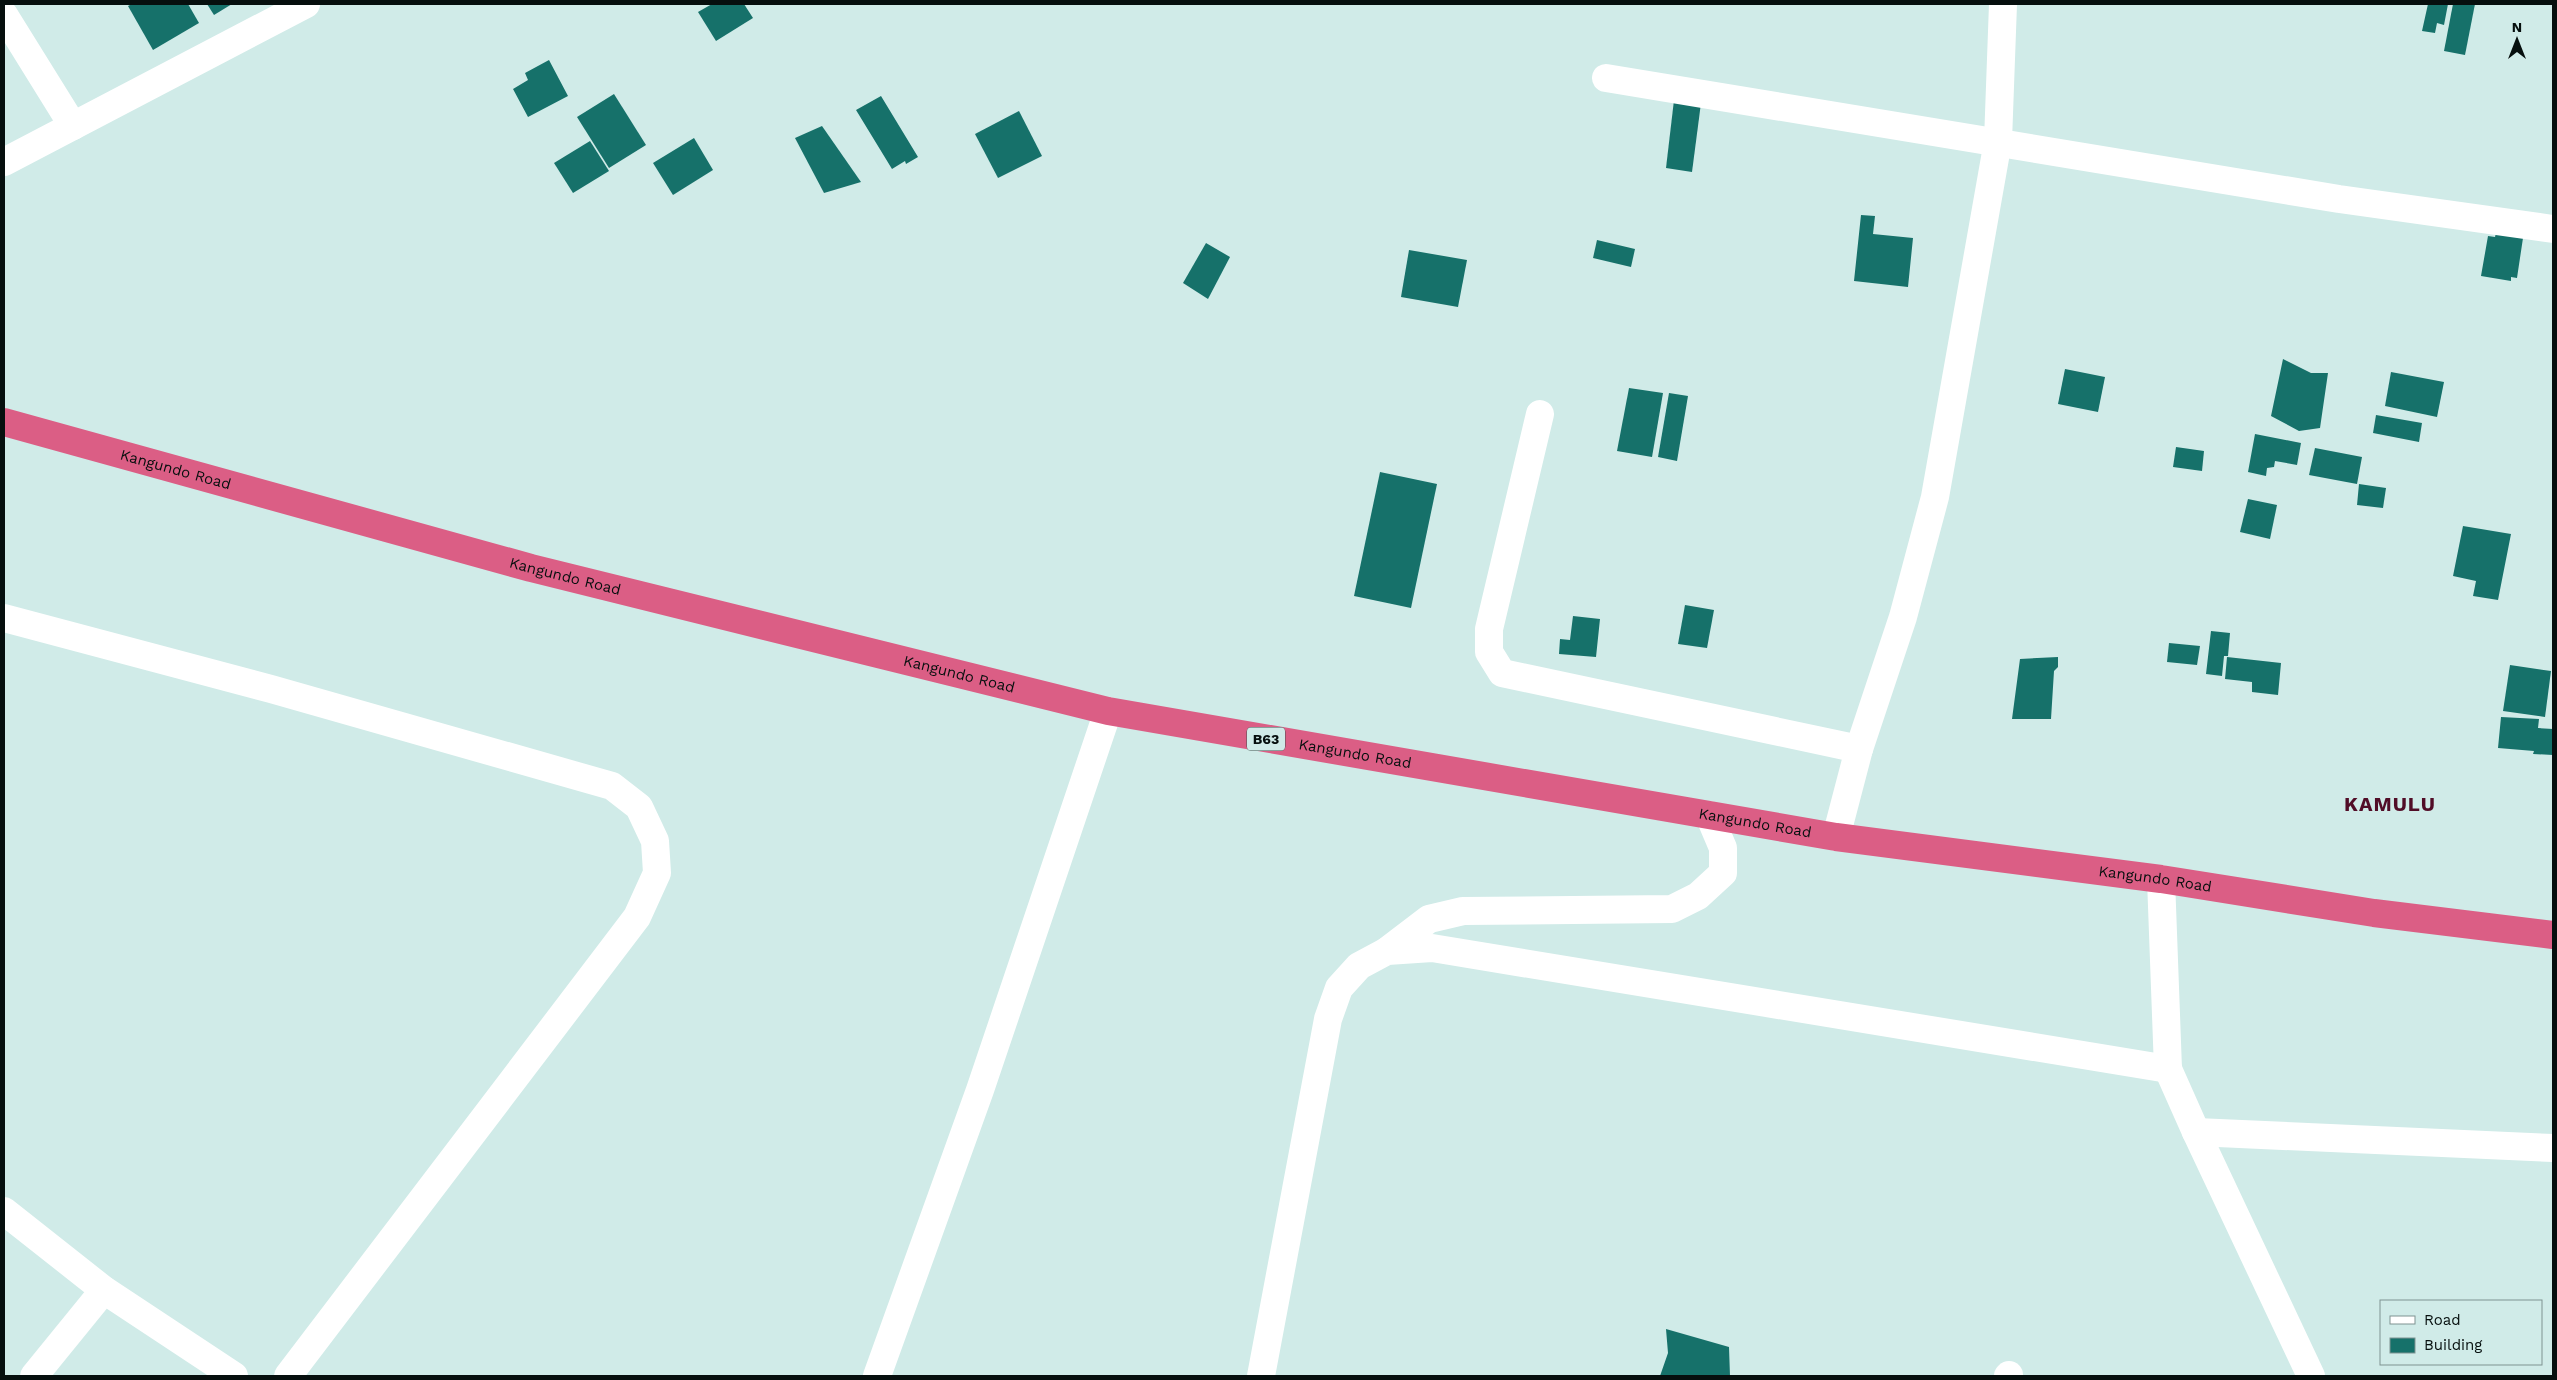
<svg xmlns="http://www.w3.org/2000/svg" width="2557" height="1380" font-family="'Work Sans',sans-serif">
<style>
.building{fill:#16716a}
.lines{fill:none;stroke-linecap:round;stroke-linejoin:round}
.street{stroke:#fff;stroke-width:28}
.highway{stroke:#db5e85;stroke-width:28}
.labels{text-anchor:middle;stroke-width:5;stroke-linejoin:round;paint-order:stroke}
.shield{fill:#d0ebe8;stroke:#43514f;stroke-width:1}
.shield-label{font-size:14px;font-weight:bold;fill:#060f0e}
.street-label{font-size:15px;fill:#060f0e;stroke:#d0ebe8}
.district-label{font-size:20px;font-weight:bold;letter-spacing:1px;fill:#510d27;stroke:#d0ebe8}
</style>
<rect width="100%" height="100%" fill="#d0ebe8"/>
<!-- building -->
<g class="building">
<path d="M132,4H188L199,23L153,50L128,6Z"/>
<path d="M207,4H232L214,15Z"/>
<path d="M712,4H744L753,18L716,41L698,12Z"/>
<path d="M2428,4H2448L2444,25L2437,23L2435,33L2422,31Z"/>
<path d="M2453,4H2475L2465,55L2444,51Z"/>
<path d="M549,60L568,96L528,117L513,89L528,80L525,73Z"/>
<path d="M614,94L646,145L609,168L577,117Z"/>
<path d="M881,96L918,157L906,164L905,161L892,169L856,110Z"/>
<path d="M1674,100L1701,103L1692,172L1666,168Z"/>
<path d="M1019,111L1042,156L998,178L975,134Z"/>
<path d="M822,126L861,182L824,193L795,138Z"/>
<path d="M694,138L713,170L673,195L653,163Z"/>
<path d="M590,141L609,171L573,193L554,163Z"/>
<path d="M1861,215L1875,216L1873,234L1913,238L1908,287L1854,281Z"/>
<path d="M2496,233L2523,238L2517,278L2511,277V281L2481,276L2488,236L2495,237Z"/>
<path d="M1597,240L1635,249L1631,267L1593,258Z"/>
<path d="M1206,243L1230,257L1208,299L1183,283Z"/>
<path d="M1409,250L1467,260L1458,307L1401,297Z"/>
<path d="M2283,359L2311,373H2328L2320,428L2299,431L2271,416Z"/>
<path d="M2065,369L2105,377L2098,412L2058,404Z"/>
<path d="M2391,372L2444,382L2437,417L2385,406Z"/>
<path d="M1629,388L1663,393L1652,457L1617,451Z"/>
<path d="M1669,393L1688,396L1677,461L1658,457Z"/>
<path d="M2376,415L2422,423L2419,442L2373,433Z"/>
<path d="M2255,434L2301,443L2297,465L2275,461L2274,467L2267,468L2266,476L2248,472Z"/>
<path d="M2176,447L2204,451L2202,471L2173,467Z"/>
<path d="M2315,448L2362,457L2357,484L2309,475Z"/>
<path d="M1380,472L1437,484L1411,608L1354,596Z"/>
<path d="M2359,484L2386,488L2383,508L2357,505Z"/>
<path d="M2248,499L2277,505L2270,539L2240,532Z"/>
<path d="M2463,526L2511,534L2498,600L2473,596L2476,581L2453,576Z"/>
<path d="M1685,605L1714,610L1707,648L1678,644Z"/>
<path d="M1573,616L1600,619L1596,657L1559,654L1560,639L1570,640Z"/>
<path d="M2211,631L2230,633L2228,656H2224L2222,676L2206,674Z"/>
<path d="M2169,643L2200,646L2197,665L2167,662Z"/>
<path d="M2058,657V667L2054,671L2051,719H2012L2020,659Z"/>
<path d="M2227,657L2281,663L2278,695L2252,692V682L2225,679Z"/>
<path d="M2510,665L2551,671L2545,717L2503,711Z"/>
<path d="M2501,717L2539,719L2538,728L2553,729V755L2533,754L2534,751L2498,748Z"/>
<path d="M1666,1329L1729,1347L1730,1376H1660L1668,1353Z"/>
</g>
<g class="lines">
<!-- street -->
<g class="street">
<path d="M4,15L73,126"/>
<path d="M1606,78L2339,199L2553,229"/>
<path d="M4,162L306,4"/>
<path d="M1540,414L1489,629V652L1502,673L1859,749"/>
<path d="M4,618L271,689L612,786L639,807L655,841L657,873L637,917L288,1376"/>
<path d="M1836,837L1859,749L1903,617L1935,497L1998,141L2003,4"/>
<path d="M1387,951L1429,919L1463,911L1672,909L1698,896L1723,873V848L1709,815"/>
<path d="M2168,1069L2196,1132L2311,1376"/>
<path d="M2196,1132L2553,1148"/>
<path d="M4,1211L104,1290L234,1376"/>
<path d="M34,1376L104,1290"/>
<path d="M877,1376L980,1090L1108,711"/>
<path d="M1261,1376L1328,1019L1339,988L1359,966L1387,951L1432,948L2168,1069L2161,879"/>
<path d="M2008,1376L2009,1375"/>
</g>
<!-- highway -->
<path class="highway" id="s1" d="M4,422L531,568L1108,711L1836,837L2161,879L2374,913L2553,935"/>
</g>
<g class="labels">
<!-- shield labels -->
<rect class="shield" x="1247" y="727.5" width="38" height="23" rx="4"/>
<g class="shield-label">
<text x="1266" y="744">B63</text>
</g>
<!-- street labels -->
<g class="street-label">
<text dy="5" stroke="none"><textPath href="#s1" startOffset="178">Kangundo Road</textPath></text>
<text dy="5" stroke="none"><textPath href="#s1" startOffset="582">Kangundo Road</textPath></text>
<text dy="5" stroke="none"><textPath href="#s1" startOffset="988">Kangundo Road</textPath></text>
<text dy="5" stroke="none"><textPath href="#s1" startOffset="1392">Kangundo Road</textPath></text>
<text dy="5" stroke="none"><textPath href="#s1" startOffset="1798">Kangundo Road</textPath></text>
<text dy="5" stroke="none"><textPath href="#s1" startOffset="2202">Kangundo Road</textPath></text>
</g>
<!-- district labels -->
<g class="district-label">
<text x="2390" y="811">KAMULU</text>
</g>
</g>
<!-- border -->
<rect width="2557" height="1380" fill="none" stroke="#060f0e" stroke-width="10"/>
<!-- legend -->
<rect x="2380" y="1300" width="162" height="65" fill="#d0ebe8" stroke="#7f9391"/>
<rect x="2390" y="1316" width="25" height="8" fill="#ffffff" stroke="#7f9391"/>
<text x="2424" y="1325" font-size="15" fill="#060f0e">Road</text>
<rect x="2390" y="1338" width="25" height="15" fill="#16716a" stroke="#7f9391"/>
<text x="2424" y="1350" font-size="15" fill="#060f0e">Building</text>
<!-- north arrow -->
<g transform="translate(2517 40)" stroke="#d0ebe8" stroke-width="4" paint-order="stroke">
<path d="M0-4L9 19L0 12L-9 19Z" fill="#060f0e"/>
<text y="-8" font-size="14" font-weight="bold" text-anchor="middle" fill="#060f0e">N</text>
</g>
</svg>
